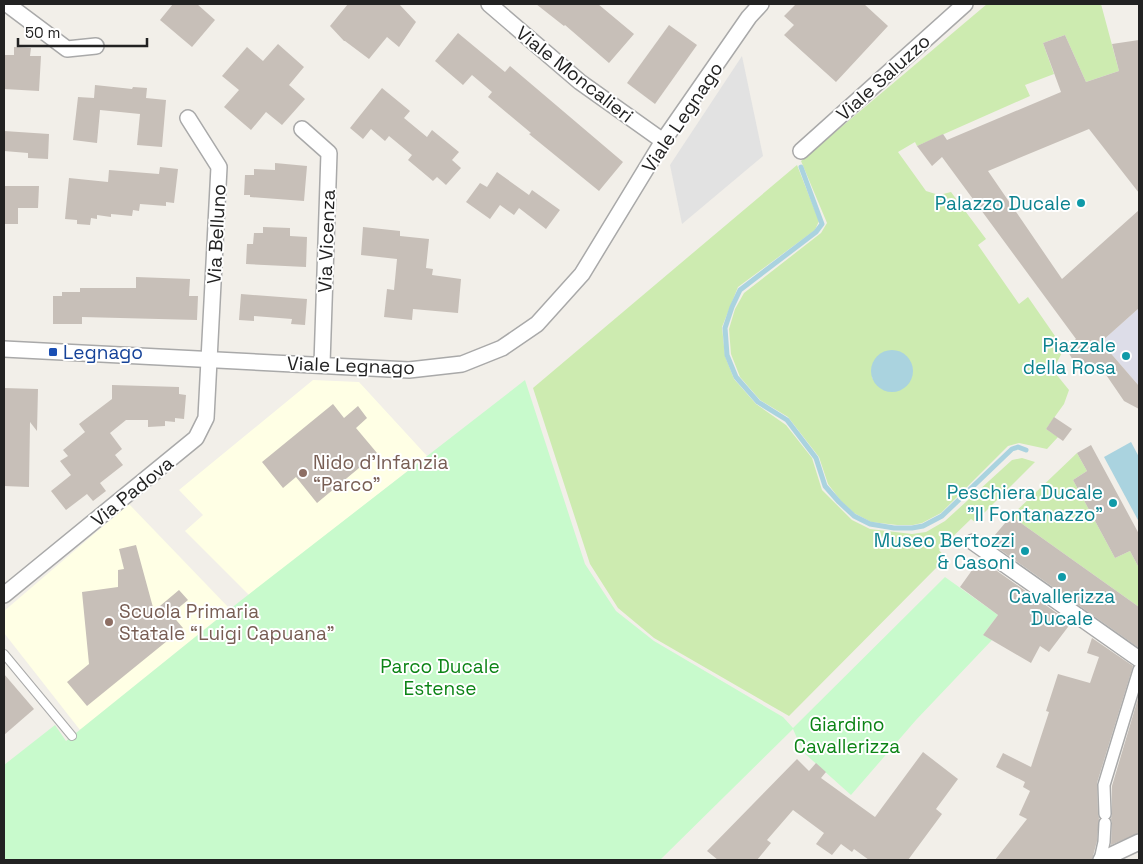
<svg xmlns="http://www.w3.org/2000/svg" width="1143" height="864" font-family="'Space Grotesk',sans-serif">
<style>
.education{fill:#ffffe5}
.grass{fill:#cdebb0;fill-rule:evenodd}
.park{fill:#c8facc}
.parking{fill:#e2e2e2}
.plaza{fill:#dddde8}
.water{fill:#aad3df}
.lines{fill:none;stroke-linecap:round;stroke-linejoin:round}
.stream{stroke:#aad3df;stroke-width:5}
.building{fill:#c7bfb8}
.service-casing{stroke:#a9a9a9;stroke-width:10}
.pedestrian-casing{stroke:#a9a9a9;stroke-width:14}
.minor-casing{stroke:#a9a9a9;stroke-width:18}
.service{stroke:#fff;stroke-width:8}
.pedestrian{stroke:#fff;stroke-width:11}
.minor{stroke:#fff;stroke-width:15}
.culture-dot{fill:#0f9aa8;stroke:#fff;stroke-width:2}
.transit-dot{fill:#1a4fb4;stroke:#fff;stroke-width:2}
.education-dot{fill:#8d6e63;stroke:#fff;stroke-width:2}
.labels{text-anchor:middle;stroke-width:4;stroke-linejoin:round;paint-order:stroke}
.street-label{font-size:19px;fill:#222;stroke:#fff}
.culture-label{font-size:19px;fill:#0d838f;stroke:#fff;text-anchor:end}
.transit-label{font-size:19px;fill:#164399;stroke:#fff;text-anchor:start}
.education-label{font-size:19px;fill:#785e54;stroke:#fff;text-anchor:start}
.park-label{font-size:19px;fill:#0c8416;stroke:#fff}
</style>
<rect width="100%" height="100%" fill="#f2efe9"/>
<!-- education -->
<g class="education">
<path d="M313,380L359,382L427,456L249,595L185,531L203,515L179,490Z"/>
<path d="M129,504L230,609L80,730L4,633V611Z"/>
</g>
<!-- grass -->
<g class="grass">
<path d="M987,4H1101L1119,71L1086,82L1065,35L1043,43L1054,74L1025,85L1030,96L917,146L915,142L898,152L926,191L939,195L951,192L986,239L978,245L1019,304L1028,297L1064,349L1057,362L1056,374L1069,390L1064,404L1046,429L1058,437L1047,449L1019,443L1008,446L941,513L922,523L913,525H897L871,522L854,513L841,501L828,484L819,457L788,417L760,400L740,377L731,354L729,329L735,309L744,293L821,233L827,223L801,161ZM872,365L912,366C913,379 907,387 894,391L872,378Z"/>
<path d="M797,165L819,221L815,230L738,287L722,327L725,356L734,379L756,404L786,425L812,458L822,490L852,520L870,529L912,534L926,532L945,521L1012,460L1022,458L1035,462L975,522L971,519L939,550L946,558L789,716L654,638L618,608L590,564L533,388Z"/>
<path d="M1077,453L1087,471L1073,480L1115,558L1130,551L1139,568V607L1011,516Z"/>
</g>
<!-- park -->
<path class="park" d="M525,380L585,564L616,611L654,641L783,717L793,728L945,577L998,615L983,635L992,640L916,720L851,795L803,752L793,729L660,860H4V765L55,725L66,741L230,609Z"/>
<!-- parking -->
<path class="parking" d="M742,56L763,156L682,224L670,165Z"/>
<!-- plaza -->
<path class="plaza" d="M1139,308V386L1101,342Z"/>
<!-- water -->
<g class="water">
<circle cx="892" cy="371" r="21"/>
<path d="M1131,442L1139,457V522L1104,457Z"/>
</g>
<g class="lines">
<!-- stream -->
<path class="stream" d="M801,167L822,224L816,232L740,290L732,307L725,328L727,355L736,377L758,402L787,420L816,458L825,486L839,502L854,516L870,524L894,528H912L923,526L942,516L1012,449L1018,447L1026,450"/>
</g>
<!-- building -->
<g class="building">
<path d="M173,4H197L215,20L192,47L160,20Z"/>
<path d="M348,4H399L416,22L399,47L387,37L369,59L345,41H344L330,26Z"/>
<path d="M536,4H598L634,34L609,63L565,25L564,26Z"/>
<path d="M796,4H864L888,26L836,82L784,35L794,25L784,16Z"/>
<path d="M669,25L697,45L655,104L627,83Z"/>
<path d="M458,33L505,72L510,66L623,162L599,191L529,134L531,133L488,97L492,92L472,75L463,85L435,61Z"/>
<path d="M1065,35L1086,82L1119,71L1112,44L1139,40V193L1089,129L988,171L1062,279L1139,210V308L1101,342L1139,386V409L1124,401L1098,363L1080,373L1066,348L1076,339L942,157L932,166L917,146L943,134L947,140L1061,92L1043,43Z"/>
<path d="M278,44L304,67L289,85L305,99L282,125L266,112L251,130L224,107L239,90L222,76L247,47L263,61Z"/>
<path d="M14,47L31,48L30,56H41L39,91L4,89V55H14Z"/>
<path d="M95,85L132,89L133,87L147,88L146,98L166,100L162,147L137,145L140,114L100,110L97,143L73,140L78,97L94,98Z"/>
<path d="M382,88L410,111L404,118L427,137L432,130L459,152L452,160L461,168L446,185L437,177L433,181L408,160L412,155L389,136L385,141L371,129L363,139L350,128Z"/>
<path d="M4,131L49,134L48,159L28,158V153L4,151Z"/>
<path d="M275,163L307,166L304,201L250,197V195H244L245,175H254V169L275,170Z"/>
<path d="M160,167L178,169L174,203L166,202V206L140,204L139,211L133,210L132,216L111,214V217L97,215V219L91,218L90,225L77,224V220L65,219L69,178L108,182L109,170L159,174Z"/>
<path d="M497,172L529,195L532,190L560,210L546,229L519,208L514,215L500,205L490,219L466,202L480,183L487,187Z"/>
<path d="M4,186H39L38,208H18V224H4Z"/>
<path d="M263,227L290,228V236L307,237L306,267L246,264L247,244H253L254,233H263Z"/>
<path d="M363,227L400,231V236L429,239L426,268L433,269L432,275L461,279L458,313L413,309L412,320L384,317L387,289L394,290L397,259L361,255Z"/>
<path d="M136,277L190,279L189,296H198L197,320L82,317V324H53V296H62V292H80V288H136Z"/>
<path d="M241,294L307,299L305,325L291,324L292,319L254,316V321L239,320Z"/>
<path d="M112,385L179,387V394L186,395L184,419L175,418V422L165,421V426L148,427V420H126L110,433L122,449L115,455L123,465L100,483L106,491L93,501L87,494L66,510L51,491L71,475L60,461L68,456L63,450L85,432L79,424L112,399Z"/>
<path d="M4,388L38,389L37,431L30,422L29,487L4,486Z"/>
<path d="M333,404L344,418L358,406L367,418L356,428L377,453L317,503L296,477L283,488L262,462Z"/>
<path d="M1054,417L1072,429L1063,441L1046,429Z"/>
<path d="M1091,445L1139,534V568L1130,551L1115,558L1073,480L1087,471L1077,453Z"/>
<path d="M1011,516L1139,607V648L989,542Z"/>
<path d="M136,545L154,611L179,590L188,600L171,614L183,628L87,706L67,682L89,664L82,592L118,587V570L124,569L119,549Z"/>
<path d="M980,559L1071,623L1049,652L1040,646L1031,663L983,635L998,615L960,587Z"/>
<path d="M1092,638L1133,666L1097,783L1098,814L1099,818L1097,841L1092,860H995L1027,819L1019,815L1030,791L1023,787L1025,782L996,767L1003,753L1031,767L1049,712L1046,711L1058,674L1090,683L1099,657L1087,653Z"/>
<path d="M4,674L34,709L4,735Z"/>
<path d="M1139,695V833L1111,845L1112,823L1111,819L1112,814V786Z"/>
<path d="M923,752L958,779L936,809L942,814L908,860H869L854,849L852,852L841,844L832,855L816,844L824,833L793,810L767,840L771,843L757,860H718L707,851L797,759L809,771L816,763L826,772L821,778L875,817Z"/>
</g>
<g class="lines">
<!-- service casing -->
<g class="service-casing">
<path id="service" d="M4,654L72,736"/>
</g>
<!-- pedestrian casing -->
<g class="pedestrian-casing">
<g id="pedestrian">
<path d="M1105,814L1104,785L1139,670"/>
<path d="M1100,860L1104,842L1105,823"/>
</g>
</g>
<!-- minor casing -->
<g class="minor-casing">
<g id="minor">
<path d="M7,4L67,49L96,46"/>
<path d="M489,4L580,82L663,141"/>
<path d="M302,129L329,153L322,364"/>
<path d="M801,151L965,4"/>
<path d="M4,349L409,370L462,364L502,348L537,324L582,274L663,141L749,17L761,4"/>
<path d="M973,542L1139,659"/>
<path d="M4,595L196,438L206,418L219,167L188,118"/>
<path d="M1101,860L1139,842"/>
</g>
</g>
<!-- service -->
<use href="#service" class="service"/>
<!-- pedestrian -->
<use href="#pedestrian" class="pedestrian"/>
<!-- minor -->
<use href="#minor" class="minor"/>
</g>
<!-- markers -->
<g class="culture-dot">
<circle cx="1081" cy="203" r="5"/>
<circle cx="1126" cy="356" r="5"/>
<circle cx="1113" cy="503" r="5"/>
<circle cx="1025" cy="551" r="5"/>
<circle cx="1062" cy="577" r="5"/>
</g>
<rect class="transit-dot" x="48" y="347" width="10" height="10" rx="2.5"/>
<g class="education-dot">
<circle cx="303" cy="473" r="5"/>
<circle cx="109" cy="622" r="5"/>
</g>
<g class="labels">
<!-- street labels -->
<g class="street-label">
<text transform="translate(575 74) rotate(38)" y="7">Viale Moncalieri</text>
<text transform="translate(883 77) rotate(-42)" y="7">Viale Saluzzo</text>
<text transform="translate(682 117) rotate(-56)" y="7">Viale Legnago</text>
<text transform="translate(216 234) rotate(-87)" y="7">Via Belluno</text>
<text transform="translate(326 241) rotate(-88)" y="7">Via Vicenza</text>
<text transform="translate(351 365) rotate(2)" y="7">Viale Legnago</text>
<text transform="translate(132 491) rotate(-39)" y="7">Via Padova</text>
</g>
<!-- culture labels -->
<g class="culture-label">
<text x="1071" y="210">Palazzo Ducale</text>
<text x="1116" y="352">Piazzale<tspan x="1116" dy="22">della Rosa</tspan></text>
<text x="1103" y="499">Peschiera Ducale<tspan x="1103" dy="22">"Il Fontanazzo"</tspan></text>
<text x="1015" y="547">Museo Bertozzi<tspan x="1015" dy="22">&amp; Casoni</tspan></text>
<text x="1062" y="603" text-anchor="middle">Cavallerizza<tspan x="1062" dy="22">Ducale</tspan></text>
</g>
<!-- transit labels -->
<g class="transit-label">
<text x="63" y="359">Legnago</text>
</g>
<!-- education labels -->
<g class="education-label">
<text x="313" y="469">Nido d’Infanzia<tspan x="313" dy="22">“Parco”</tspan></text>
<text x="119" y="618">Scuola Primaria<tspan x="119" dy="22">Statale “Luigi Capuana”</tspan></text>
</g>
<!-- park labels -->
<g class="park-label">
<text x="440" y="673">Parco Ducale<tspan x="440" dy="22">Estense</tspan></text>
<text x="847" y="731">Giardino<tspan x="847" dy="22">Cavallerizza</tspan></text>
</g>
</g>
<!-- border -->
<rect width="1143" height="864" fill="none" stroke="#222222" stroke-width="10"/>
<!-- scale -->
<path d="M18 38v8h129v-8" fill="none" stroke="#222222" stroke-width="2.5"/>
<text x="25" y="38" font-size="15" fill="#222222" stroke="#ffffff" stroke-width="4" paint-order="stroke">50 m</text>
</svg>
